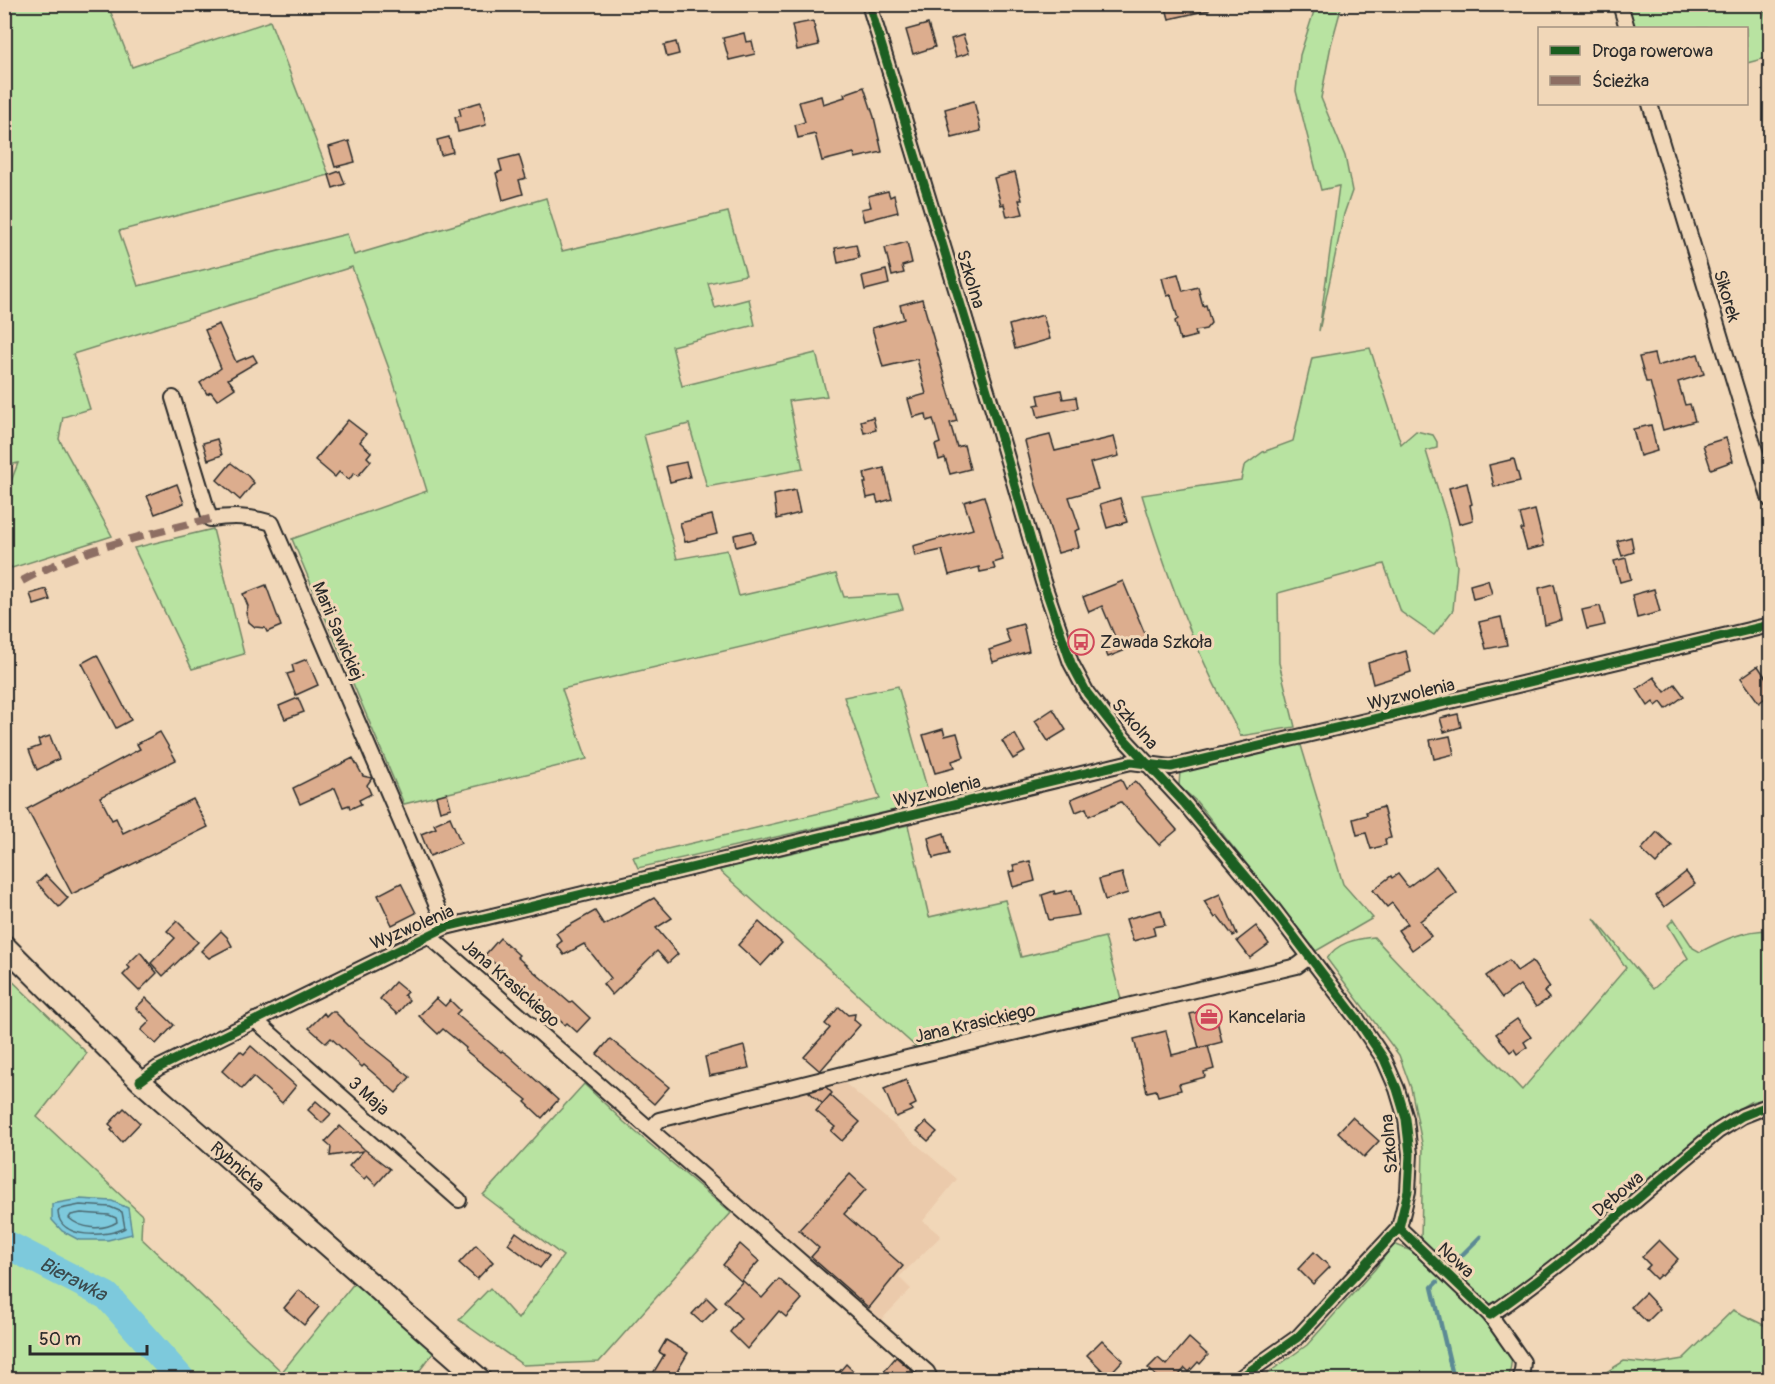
<svg xmlns="http://www.w3.org/2000/svg" width="1775" height="1384" font-family="Pangolin,sans-serif">
<style>
.built{fill:#ebcaab}
.green{fill:#b8e3a1;stroke:#728766;stroke-width:1.5}
.water{fill:#7dc9dc;stroke:#5c8a95;stroke-width:1.5}
.lines{fill:none;stroke-linecap:round;stroke-linejoin:round}
.shore{stroke:#4c6a72;stroke-width:1.5}
.stream{stroke:#5c8a95;stroke-width:4.5}
.river{stroke:#7dc9dc;stroke-width:28}
.building{fill:#dcad8e;stroke:#2b2b2b;stroke-width:1.5}
.minor-casing{stroke:#2b2b2b;stroke-width:18}
.secondary-casing{stroke:#2b2b2b;stroke-width:24}
.minor{stroke:#f1d7b8;stroke-width:14}
.secondary{stroke:#f1d7b8;stroke-width:20}
.quiet{stroke:#8d6e63;stroke-width:8;stroke-dasharray:15 8;stroke-linecap:butt}
.cycleway-casing{stroke:#f1d7b8;stroke-width:13}
.cycleway{stroke:#1b5e20;stroke-width:9}
.labels{text-anchor:middle;stroke-width:6;stroke-linejoin:round;paint-order:stroke}
.street-label{font-size:18px;fill:#2b2b2b;stroke:#f1d7b8}
.poi-label{font-size:18px;fill:#2b2b2b;stroke:#f1d7b8;text-anchor:start}
.water-label{font-size:20px;font-style:italic;fill:#3b4b4e;stroke:#f1d7b8}
</style>
<rect width="100%" height="100%" fill="#f1d7b8"/>
<filter id="ink" filterUnits="userSpaceOnUse"><feTurbulence type="fractalNoise" baseFrequency=".0167" numOctaves="2"/><feDisplacementMap in="SourceGraphic" scale="12" xChannelSelector="R" yChannelSelector="G"/><feConvolveMatrix kernelMatrix="1 2 1 2 8 2 1 2 1" color-interpolation-filters="sRGB"/></filter>
<g filter="url(#ink)">
<!-- built -->
<path class="built" d="M840,1079L957,1179L923,1221L941,1236L899,1277L911,1289L880,1321L667,1138L674,1121Z"/>
<!-- green -->
<g class="green">
<path d="M5,4L108,5L132,67L270,21L329,175L119,231L138,286L347,234L354,255L546,198L562,251L728,212L746,275L708,283L715,308L749,299L755,325L672,346L682,386L816,353L827,396L789,401L803,469L707,487L689,424L644,435L677,559L727,550L739,596L836,574L844,597L898,594L903,609L562,689L587,759L404,804L292,539L427,491L392,377L352,267L73,354L90,409L63,417L59,439L112,536L12,568L4,559L5,497L18,463L5,466Z"/>
<path d="M1326,4L1342,5L1331,45L1321,98L1345,156L1352,191L1344,214L1319,331L1339,186L1321,190L1296,91L1300,55L1315,8Z"/>
<path d="M1626,5H1763L1770,32V57L1747,63L1746,28H1633Z"/>
<path d="M1370,348L1401,444L1416,431L1433,435L1437,442V448L1426,451L1447,519L1457,566L1453,610L1434,635L1401,612L1384,564L1278,593L1279,663L1295,727L1241,736C1200,662 1166,575 1142,495L1241,480L1244,466L1263,452L1293,441L1312,358Z"/>
<path d="M213,529L244,654L192,669L134,548Z"/>
<path d="M898,686L931,802L638,868L633,857L880,799L844,697Z"/>
<path d="M1300,742L1343,884L1373,918L1316,951L1196,801L1179,786L1180,771Z"/>
<path d="M908,825L929,917L1005,900L1021,957L1105,937L1121,999L916,1047L719,870Z"/>
<path d="M1594,918L1653,989L1688,958L1668,925L1674,919L1693,948L1700,952C1723,940 1744,930 1770,930V1098L1750,1102L1709,1127L1519,1290L1489,1305L1451,1271L1421,1239L1423,1148L1411,1088L1399,1055L1327,959C1337,942 1356,939 1374,937C1422,990 1473,1038 1522,1090L1626,968Z"/>
<path d="M4,973L87,1053L37,1117L142,1215L141,1238L282,1372L355,1282L434,1352L413,1379H5Z"/>
<path d="M584,1084L624,1122L731,1213L599,1362L523,1365L459,1320L490,1288L518,1319L563,1256L483,1195Z"/>
<path d="M1394,1244L1414,1252L1488,1322L1512,1357L1509,1379L1275,1380L1268,1373L1307,1345L1375,1269Z"/>
<path d="M1733,1310L1770,1328V1379L1599,1380L1597,1378L1624,1361L1654,1364L1683,1359Z"/>
</g>
<!-- water -->
<path class="water" d="M80,1199L112,1201L128,1208L132,1234L108,1240H79L62,1231L52,1220V1204Z"/>
<g class="lines">
<!-- shore -->
<g class="shore">
<path d="M80,1205L110,1207L122,1212L125,1228C108,1237 59,1240 58,1212L60,1209Z"/>
<path d="M81,1213L109,1215L116,1218L117,1222C103,1231 81,1229 69,1218L71,1215Z"/>
</g>
<!-- stream -->
<g class="stream">
<path d="M1454,1263L1480,1237"/>
<path d="M1437,1282L1432,1287L1454,1380"/>
</g>
<!-- river -->
<path class="river" id="s1" d="M4,1243L107,1296L182,1380"/>
</g>
<!-- building -->
<g class="building">
<path d="M1165,4H1208L1209,10L1169,19Z"/>
<path d="M813,21L819,45L797,50L792,25Z"/>
<path d="M928,24L935,47L913,54L906,30Z"/>
<path d="M744,33L746,42L752,41L755,54L729,60L723,38Z"/>
<path d="M963,35L969,53L956,57L951,39Z"/>
<path d="M676,42L679,54L667,57L664,45Z"/>
<path d="M864,87L874,117L882,152L855,158L854,153L822,161L815,134L798,138L795,125L805,122L799,102L821,96L823,104L845,97L844,94Z"/>
<path d="M974,101L981,131L952,138L945,109Z"/>
<path d="M481,102L486,125L458,132L455,117L461,116L459,108Z"/>
<path d="M449,137L453,152L441,155L437,140Z"/>
<path d="M349,141L355,162L335,167L329,147Z"/>
<path d="M519,155L526,178L519,180L523,194L503,200L496,173L502,171L499,160Z"/>
<path d="M340,171L345,184L333,188L329,175Z"/>
<path d="M1015,172L1022,200H1019L1023,214L1007,217L1004,204L1001,205L994,178Z"/>
<path d="M888,191L890,197L894,195L898,212L864,221L861,209L871,207L868,196Z"/>
<path d="M907,242L912,263L902,266L904,273L892,276L885,248Z"/>
<path d="M856,244L859,258L838,263L835,248Z"/>
<path d="M886,270L889,284L865,290L862,276Z"/>
<path d="M1178,274L1183,291L1198,287L1203,306L1206,305L1211,323L1206,329L1195,331L1196,336L1180,340L1175,321L1178,319L1171,295L1167,296L1162,278Z"/>
<path d="M922,299L957,421L950,423L957,447L964,445L970,469L950,474L945,458L939,460L935,445L940,443L933,419L927,421L926,414L913,417L908,399L926,394L917,359L883,367L872,328L904,319L900,305Z"/>
<path d="M1043,315L1050,339L1015,349L1009,325Z"/>
<path d="M219,324L236,362L253,355L257,362L228,379L235,388L217,400L211,392L207,394L200,383L221,368L205,330Z"/>
<path d="M1654,354L1657,366L1698,354L1704,374L1678,382L1685,405L1690,404L1695,421L1663,430L1650,382H1646L1639,357Z"/>
<path d="M1061,390L1063,399L1076,397L1078,408L1038,417L1035,405L1040,404L1038,395Z"/>
<path d="M873,417L876,430L864,433L861,421Z"/>
<path d="M348,420L366,434L360,442L371,452L367,457L371,461L358,476L354,473L349,480L339,472L335,477L315,460Z"/>
<path d="M1651,425L1657,451L1640,456L1633,429Z"/>
<path d="M1050,435L1055,451L1114,437L1119,456L1090,463L1098,489L1069,497L1080,529L1075,531L1079,547L1058,553L1036,485L1025,441Z"/>
<path d="M1726,438L1733,461L1711,469L1703,445Z"/>
<path d="M217,439L222,455L208,460L203,443Z"/>
<path d="M1514,459L1520,481L1494,487L1489,465Z"/>
<path d="M686,462L690,477L670,482L666,466Z"/>
<path d="M231,463L247,475L254,483L240,500L217,480Z"/>
<path d="M884,468L892,499L878,503L876,496L867,498L864,483H866L864,473Z"/>
<path d="M1467,483L1472,504L1470,505L1473,520L1459,524L1449,488Z"/>
<path d="M177,484L184,503L155,514L147,496Z"/>
<path d="M795,490L800,513L777,519L774,495Z"/>
<path d="M984,496L1003,560L993,563L995,569L980,572L979,567L949,575L942,550L915,556L913,546L973,529L964,502Z"/>
<path d="M1120,498L1127,522L1107,528L1100,504Z"/>
<path d="M1535,510L1544,546L1527,550L1521,529H1524L1520,514Z"/>
<path d="M712,515L717,534L685,542L680,523Z"/>
<path d="M752,531L755,542L736,547L734,535Z"/>
<path d="M1631,537L1634,552L1622,556L1617,541Z"/>
<path d="M1626,558L1631,579L1620,582L1614,561Z"/>
<path d="M1488,580L1492,594L1473,599L1470,585Z"/>
<path d="M1123,581L1148,641L1108,657L1102,643L1115,637L1102,606L1089,612L1083,597Z"/>
<path d="M1554,584L1562,620L1545,625L1539,588Z"/>
<path d="M266,585L281,626L267,632L265,628L255,627L249,622L246,613L248,606L243,594Z"/>
<path d="M46,589L50,600L34,605L30,594Z"/>
<path d="M1654,589L1660,612L1637,618L1632,595Z"/>
<path d="M1600,606L1605,625L1587,629L1582,610Z"/>
<path d="M1501,617L1507,645L1486,649L1479,622Z"/>
<path d="M1023,624L1029,651L993,662L989,650L1010,643L1005,629Z"/>
<path d="M1406,651L1411,672L1373,684L1368,663Z"/>
<path d="M97,655L131,720L116,728L82,663Z"/>
<path d="M307,659L318,685L296,695L287,674L294,672L292,665Z"/>
<path d="M1758,666L1770,684V694L1759,703L1741,678Z"/>
<path d="M1654,677L1665,692L1675,684L1684,696L1666,709L1661,702L1656,706L1653,702L1648,706L1637,689Z"/>
<path d="M298,698L304,712L285,719L279,706Z"/>
<path d="M1053,709L1066,730L1048,741L1035,721Z"/>
<path d="M1458,714L1461,727L1444,732L1440,718Z"/>
<path d="M943,729L945,736L957,733L964,757L952,761L954,768L935,773L923,735Z"/>
<path d="M160,732L176,760L100,797L112,820L116,818L123,833L193,799L208,827L72,894L27,809L140,749L137,744Z"/>
<path d="M1015,734L1025,752L1013,759L1002,741Z"/>
<path d="M50,736L59,759L37,770L29,750L40,746L38,740Z"/>
<path d="M1450,736L1454,754L1434,759L1430,740Z"/>
<path d="M353,758L363,776L372,778L367,785L371,794L359,800L361,804L350,809L349,805L343,807L335,788L300,804L293,788Z"/>
<path d="M1121,779L1126,789L1135,781L1177,830L1159,845L1121,802L1089,816L1086,808L1076,812L1071,799Z"/>
<path d="M447,793L451,808L440,811L436,796Z"/>
<path d="M1383,807L1391,838L1385,839L1386,845L1371,849L1366,833L1357,835L1353,819L1367,815L1366,812Z"/>
<path d="M450,817L461,843L430,856L421,834L436,828L434,824Z"/>
<path d="M1657,832L1672,846L1656,864L1641,850Z"/>
<path d="M944,833L949,854L933,858L928,838Z"/>
<path d="M1030,861L1035,881L1013,887L1009,872L1015,871L1013,865Z"/>
<path d="M1436,866L1457,893L1420,921L1431,936L1412,950L1398,930L1408,924L1392,903L1387,907L1373,890L1391,876L1392,878L1398,874L1408,887Z"/>
<path d="M1686,872L1695,884L1664,907L1656,896Z"/>
<path d="M1122,873L1128,893L1105,900L1099,879Z"/>
<path d="M46,875L68,898L59,907L37,883Z"/>
<path d="M401,883L416,913L392,925L378,895Z"/>
<path d="M1072,890L1079,915L1049,920L1042,895L1054,891L1055,894Z"/>
<path d="M1220,894L1237,934L1233,936L1218,916L1215,918L1204,901Z"/>
<path d="M654,898L672,918L656,928L678,954L668,963L657,951L612,995L603,984L611,978L584,944L564,955L557,945L562,941L556,933L595,911L604,925Z"/>
<path d="M1161,910L1165,925L1153,927L1155,935L1133,941L1126,919Z"/>
<path d="M177,921L198,942L163,976L151,963L175,938L167,931Z"/>
<path d="M759,922L782,943L761,966L738,945Z"/>
<path d="M1256,926L1269,944L1250,958L1237,941Z"/>
<path d="M221,931L227,937L232,946L209,958L201,951Z"/>
<path d="M500,938L519,955L517,957L570,1003L572,1001L590,1018L577,1032L567,1023L565,1025L485,955Z"/>
<path d="M140,952L157,973L139,991L123,975L130,968L127,965Z"/>
<path d="M1509,960L1517,971L1532,961L1550,987L1544,992L1549,998L1536,1007L1520,985L1502,998L1486,976Z"/>
<path d="M395,982L407,992L404,995L409,1000L397,1014L380,999Z"/>
<path d="M146,998L174,1025L156,1044L141,1030L150,1021L136,1008Z"/>
<path d="M436,998L445,1006L450,1000L460,1010L456,1014L501,1052L502,1051L508,1055L558,1100L542,1118L525,1102L527,1100L465,1050L466,1048L443,1029L438,1034L419,1016Z"/>
<path d="M839,1007L848,1015L855,1014L854,1020L860,1025L820,1071L804,1057L830,1028L825,1024Z"/>
<path d="M1214,1008L1222,1042L1199,1048L1190,1014Z"/>
<path d="M330,1012H335L358,1035L410,1077L396,1093L364,1065L362,1067L331,1038L326,1043L309,1028L324,1013L326,1016Z"/>
<path d="M1517,1019L1531,1037L1524,1042L1527,1047L1517,1054L1514,1049L1510,1052L1496,1034Z"/>
<path d="M1166,1031L1172,1055L1208,1046L1214,1069L1204,1072L1205,1077L1179,1084L1181,1090L1158,1096L1156,1090L1147,1092L1134,1039Z"/>
<path d="M610,1039L669,1087L654,1104L597,1054Z"/>
<path d="M251,1046L296,1086L282,1103L253,1077L242,1089L222,1071L240,1051L244,1054Z"/>
<path d="M744,1046L749,1068L709,1076L705,1057Z"/>
<path d="M906,1080L916,1104L910,1107L913,1110L896,1117L884,1089Z"/>
<path d="M826,1087L832,1093L823,1104L809,1092Z"/>
<path d="M830,1095L860,1122L842,1141L831,1131L835,1127L816,1111Z"/>
<path d="M316,1101L331,1114L322,1123L308,1110Z"/>
<path d="M124,1108L140,1123L122,1142L111,1130L113,1128L109,1124Z"/>
<path d="M1352,1117L1379,1141L1364,1157L1338,1132Z"/>
<path d="M926,1122L937,1132L928,1141L917,1131Z"/>
<path d="M340,1126L364,1149L390,1169L376,1185L367,1176L364,1179L349,1166L363,1151L330,1156L331,1147L325,1142Z"/>
<path d="M850,1174L866,1189L844,1214L903,1266L869,1308L811,1257L819,1248L799,1230Z"/>
<path d="M516,1232L549,1256L540,1268L508,1244Z"/>
<path d="M1659,1240L1678,1259L1662,1276L1660,1275L1656,1279L1646,1269L1650,1265L1642,1257Z"/>
<path d="M740,1244L759,1261L741,1281L723,1265Z"/>
<path d="M476,1245L493,1262L477,1279L459,1263Z"/>
<path d="M1314,1252L1330,1267L1313,1284L1298,1269Z"/>
<path d="M779,1279L802,1299L786,1317L779,1311L747,1349L730,1332L741,1318L724,1301L743,1281L762,1298Z"/>
<path d="M299,1290L319,1307L304,1325L284,1308Z"/>
<path d="M1645,1293L1660,1309L1647,1322L1631,1307Z"/>
<path d="M707,1298L717,1308L702,1323L692,1314Z"/>
<path d="M1189,1338L1208,1355L1200,1364L1198,1362L1189,1372L1185,1368L1175,1380H1160L1148,1368L1158,1358L1166,1365Z"/>
<path d="M666,1340L688,1353L672,1380H649L664,1355L659,1352Z"/>
<path d="M1102,1340L1123,1360L1108,1376L1087,1355Z"/>
<path d="M896,1357L920,1378L921,1380H877Z"/>
<path d="M846,1364L862,1380H832Z"/>
</g>
<g class="lines">
<!-- minor casing -->
<g class="minor-casing">
<g id="minor">
<path d="M869,4L996,420L1043,582L1071,663L1087,693L1117,731L1185,804L1270,905L1357,1019L1384,1059L1397,1089L1406,1119L1410,1154L1408,1191L1399,1228L1298,1337L1237,1380"/>
<path d="M1620,4L1627,28"/>
<path d="M1650,104L1770,500"/>
<path d="M173,398L210,519C232,516 250,516 272,523L446,927"/>
<path d="M428,935L927,1372L931,1380"/>
<path d="M255,1020L459,1200"/>
<path d="M140,1081L158,1068L446,927L1131,762L1171,767L1770,625"/>
<path d="M651,1129L659,1120L911,1057L1297,966L1309,957"/>
<path d="M1399,1228L1490,1315L1523,1362L1521,1380"/>
<path d="M1490,1315C1571,1260 1643,1193 1718,1131L1742,1116L1770,1105"/>
</g>
</g>
<!-- secondary casing -->
<g class="secondary-casing">
<g id="secondary">
<path id="s2" d="M4,945L140,1081L481,1380"/>
</g>
</g>
<!-- minor -->
<use href="#minor" class="minor"/>
<!-- secondary -->
<use href="#secondary" class="secondary"/>
<!-- quiet -->
<path class="quiet" d="M22,581C80,549 146,535 210,519"/>
<!-- cycleway casing -->
<g class="cycleway-casing">
<g id="cycleway">
<path d="M869,4L996,420L1043,582L1071,663L1087,693L1117,731L1185,804L1270,905L1357,1019L1384,1059L1397,1089L1406,1119L1410,1154L1408,1191L1399,1228L1298,1337L1237,1380"/>
<path d="M140,1081L158,1068L446,927L1131,762L1171,767L1770,625"/>
<path d="M1399,1228L1490,1315C1571,1260 1643,1193 1718,1131L1742,1116L1770,1105"/>
</g>
</g>
<!-- cycleway -->
<use href="#cycleway" class="cycleway"/>
</g>
</g>
<!-- icons -->
<defs>
<g id="bus-ring" transform="scale(1.35)"><circle r="9.5" fill="#f1d7b8" stroke="#d1495b" stroke-width="1.5"/><path d="M-5-6H5V4H4V6H2V4H-2V6H-4V4H-5ZM-3.5-4V0h7V-4ZM-3.5 1.2v1.5H-2V1.2ZM2 1.2v1.5H3.5V1.2Z" fill="#d1495b"/></g>
<g id="office-ring" transform="scale(1.35)"><circle r="9.5" fill="#f1d7b8" stroke="#d1495b" stroke-width="1.5"/><path d="M-6-3h4V-5.5h4V-3h4V5H-6ZM-1-4.5V-3h2v-1.5ZM-6 0V1H6V0Z" fill="#d1495b"/></g>
</defs>
<g fill-rule="evenodd">
<use href="#bus-ring" x="1081" y="642"/>
<use href="#office-ring" x="1209" y="1017"/>
</g>
<g class="labels">
<!-- street labels -->
<g class="street-label">
<text transform="translate(971 279) rotate(73)" y="6">Szkolna</text>
<text transform="translate(1727 296) rotate(73)" y="6">Sikorek</text>
<text transform="translate(338 631) rotate(67)" y="6">Marii Sawickiej</text>
<text transform="translate(1411 694) rotate(-13)" y="6">Wyzwolenia</text>
<text transform="translate(1135 724) rotate(49)" y="6">Szkolna</text>
<text transform="translate(937 791) rotate(-13)" y="6">Wyzwolenia</text>
<text transform="translate(412 927) rotate(-23)" y="6">Wyzwolenia</text>
<text transform="translate(511 983) rotate(41)" y="6">Jana Krasickiego</text>
<text transform="translate(975 1023) rotate(-13)" y="6">Jana Krasickiego</text>
<text transform="translate(369 1096) rotate(42)" y="6">3 Maja</text>
<text transform="translate(1389 1144) rotate(-95)" y="6">Szkolna</text>
<text dy="6" stroke="none"><textPath href="#s2" startOffset="322">Rybnicka</textPath></text>
<text transform="translate(1618 1194) rotate(-40)" y="6">Dębowa</text>
<text transform="translate(1456 1260) rotate(43)" y="6">Nowa</text>
</g>
<!-- poi labels -->
<g class="poi-label">
<text x="1100" y="648">Zawada Szkoła</text>
<text x="1228" y="1023">Kancelaria</text>
</g>
<!-- water labels -->
<g class="water-label">
<text dy="7" stroke="none"><textPath href="#s1" startOffset="78">Bierawka</textPath></text>
</g>
</g>
<!-- margin -->
<rect width="1775" height="1384" fill="none" stroke="#f1d7b8" stroke-width="24"/>
<rect x="12" y="12" width="1751" height="1360" fill="none" stroke="#2b2b2b" stroke-width="2" filter="url(#ink)"/>
<!-- legend -->
<rect x="1538" y="27" width="210" height="78" fill="#f1d7b8" stroke="#a29280" stroke-width="1.5"/>
<rect x="1550" y="46" width="30" height="9" fill="#1b5e20" stroke="#a29280" stroke-width="1.5"/>
<text x="1592" y="57" font-size="18" fill="#2b2b2b">Droga rowerowa</text>
<rect x="1550" y="76" width="30" height="9" fill="#8d6e63" stroke="#a29280" stroke-width="1.5"/>
<text x="1592" y="87" font-size="18" fill="#2b2b2b">Ścieżka</text>
<!-- scale -->
<path d="M30 1345v9h117v-9" fill="none" stroke="#2b2b2b" stroke-width="3"/>
<text x="39" y="1345" font-size="18" fill="#2b2b2b" stroke="#f1d7b8" stroke-width="4.5" paint-order="stroke">50 m</text>
</svg>
